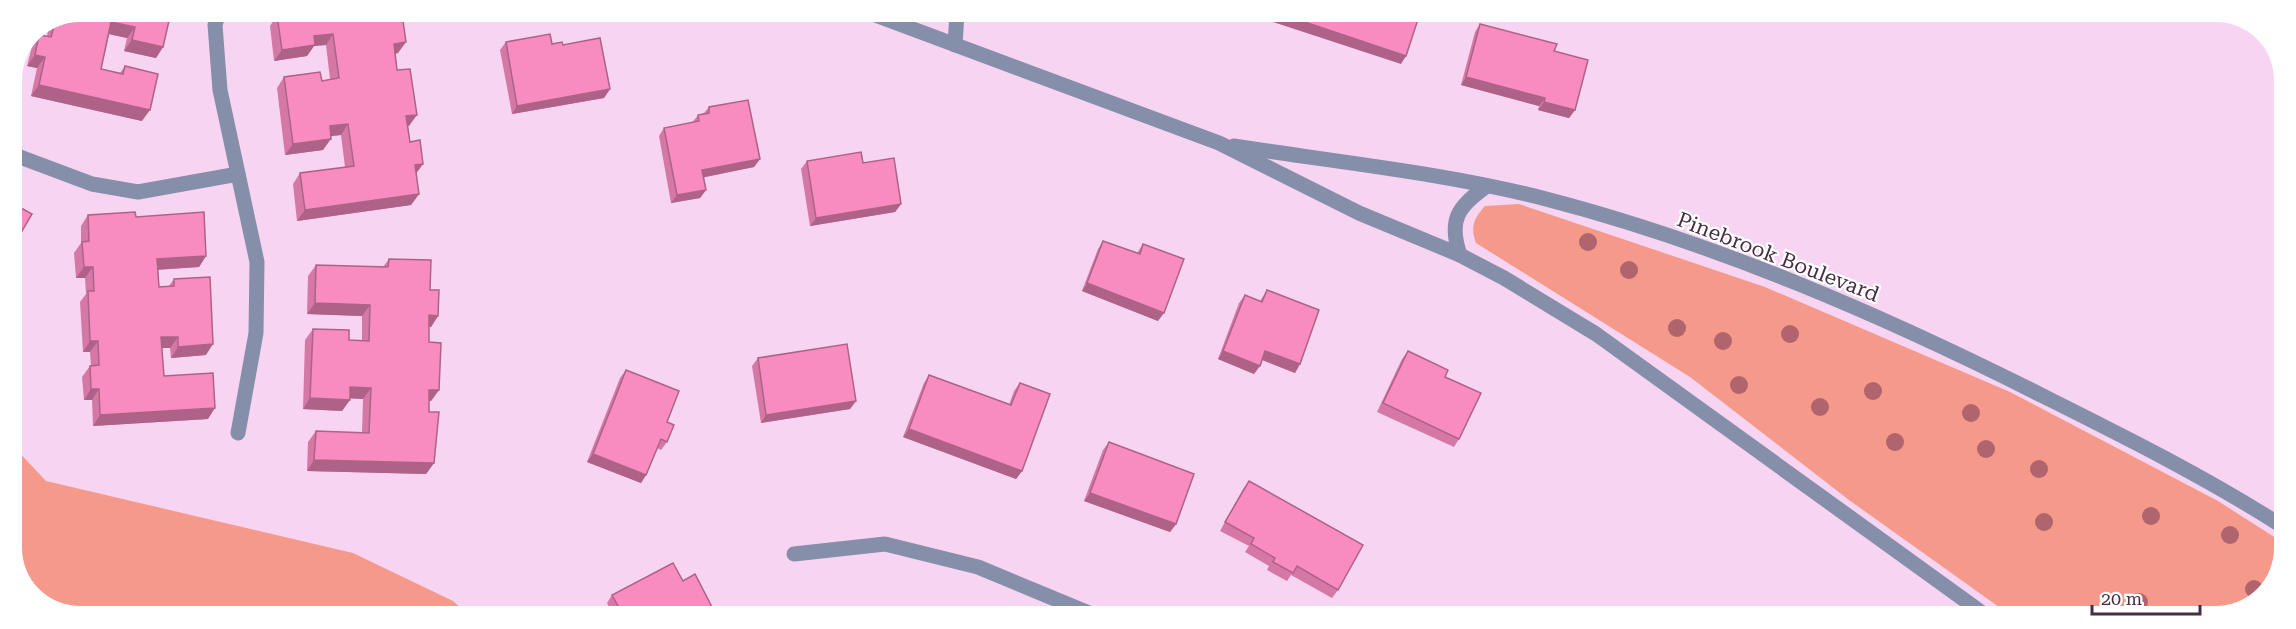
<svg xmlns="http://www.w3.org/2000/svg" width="2296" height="629" font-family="'Roboto Serif',serif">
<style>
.green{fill:#f59a8a}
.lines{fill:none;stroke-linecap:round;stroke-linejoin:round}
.minor{stroke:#868faa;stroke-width:15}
.tree{fill:#af646e}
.wall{fill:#d578a6}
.shaded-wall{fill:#ae6287}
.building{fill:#f88cc1;stroke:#ae6287;stroke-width:1.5}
.labels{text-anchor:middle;stroke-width:4.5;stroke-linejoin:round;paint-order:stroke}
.street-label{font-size:21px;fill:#452d42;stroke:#fff}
</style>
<rect width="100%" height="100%" fill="#f8d4f3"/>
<!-- green -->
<g class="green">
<path d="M1519,204L1765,287L2010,392L2218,501L2282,542V566L2257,603L2215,617H2013L1849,500L1690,377L1476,243C1470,227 1474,218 1485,206Z"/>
<path d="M12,445L46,481L353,553L453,601L469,615H63L29,593L12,553Z"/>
</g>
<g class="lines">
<!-- minor -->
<g class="minor">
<path d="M219,12L215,25L220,90L257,262L256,333L238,433"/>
<path d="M870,13L1219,143L1359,213L1460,255L1504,278L1596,334L1988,617"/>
<path d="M955,45L957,13"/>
<path d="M1234,146C1336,162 1446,173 1546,199C1716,243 1882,315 2039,394C2121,435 2204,476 2282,526"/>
<path d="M12,154L92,184L138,192L238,174"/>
<path d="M1460,255C1448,220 1458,206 1487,186"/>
<path d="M794,554L885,544L978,567L1096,616"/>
</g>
</g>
<!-- trees -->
<g class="tree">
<circle cx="1588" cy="242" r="9"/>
<circle cx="1629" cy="270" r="9"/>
<circle cx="1677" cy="328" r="9"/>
<circle cx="1790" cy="334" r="9"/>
<circle cx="1723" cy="341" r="9"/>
<circle cx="1739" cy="385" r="9"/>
<circle cx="1873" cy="391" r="9"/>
<circle cx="1820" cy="407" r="9"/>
<circle cx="1971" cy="413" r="9"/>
<circle cx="1895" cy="442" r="9"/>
<circle cx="1986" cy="449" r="9"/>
<circle cx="2039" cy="469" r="9"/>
<circle cx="2151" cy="516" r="9"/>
<circle cx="2044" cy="522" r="9"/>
<circle cx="2230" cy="535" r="9"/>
<circle cx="2254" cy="589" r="9"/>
<circle cx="2139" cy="602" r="9"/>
</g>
<!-- wall -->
<g class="wall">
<path d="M81,12H171L163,47L156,58L124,51L127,38L109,34L101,69L120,73L125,66L142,121L31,96L37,68L27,66L32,46L39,35L47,36L49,25Z"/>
<path d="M277,15L398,53L395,54L397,70L409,126H408L410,142L423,164L416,173L419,194L411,205L297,221L293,184L300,173L345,167L341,135L331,136L323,150L285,155L277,88L284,77L322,81L330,79L326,45L314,46L307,56L274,61L270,26Z"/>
<path d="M1480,24L1554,51L1575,110L1569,118L1538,110L1539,106L1461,85L1475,32Z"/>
<path d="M506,42L552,44L563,45L610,89L604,98L512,114L500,50Z"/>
<path d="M709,107L760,159L754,167L703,177L706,190L700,198L671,203L659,136L664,128L692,123L698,115L704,113Z"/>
<path d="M807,161L863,163L901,204L895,212L810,226L801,169Z"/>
<path d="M88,215L136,217L206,256L199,267L158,270L159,287L169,286L174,279L206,355L171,358L170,348H162L164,376L208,419L93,426L92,400H84L82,377L90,366H91L90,352H83L80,302L86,294L85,278H76L74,253L81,243V226Z"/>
<path d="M1103,241L1137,253L1143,244L1158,321L1082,291L1098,249Z"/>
<path d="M389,259L430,290L438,316L431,327H429V342L439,390L431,401H429V412L434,463L426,474L307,471L308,442L316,431L362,433L363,399L350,398L342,411L303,409L305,340L313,329L349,340H362V316L307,314L308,276L316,265L383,267Z"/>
<path d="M1267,290L1300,364L1295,373L1262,360L1254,374L1218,359L1239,303L1245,295L1260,301Z"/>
<path d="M1408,351L1459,439L1454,447L1377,412L1402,359Z"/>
<path d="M758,358L856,401L850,409L761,423L752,366Z"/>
<path d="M626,370L667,422V442L661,450L657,448L646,475L641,483L587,462L620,378Z"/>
<path d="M929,375L1009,405L1014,391L1020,383L1022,471L1016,479L903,437L924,383Z"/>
<path d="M1109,442L1176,524L1170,532L1084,501L1103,450Z"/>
<path d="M1249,481L1338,590L1332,598L1291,575L1287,581L1267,570L1269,566L1245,552L1249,546L1220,531L1243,489Z"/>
<path d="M683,581L711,615H613L607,603L612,595Z"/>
</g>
<!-- shaded-wall -->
<g class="shaded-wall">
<path d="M1256,13H1278L1406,56L1401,64L1255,16Z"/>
<path d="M111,22L135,27L127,38L104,33Z"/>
<path d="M333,34L326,45L314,46L307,56L274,61L282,50L314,36Z"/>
<path d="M132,40L163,47L156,58L124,51Z"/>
<path d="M406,42L398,53L386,55L394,44Z"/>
<path d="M35,55L45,57L37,68L27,66Z"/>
<path d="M1466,77L1545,98L1539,106L1461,85Z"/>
<path d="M39,85L150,110L142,121L31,96Z"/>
<path d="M610,89L604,98L512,114L517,106Z"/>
<path d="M1544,102L1575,110L1569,118L1538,110Z"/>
<path d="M417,115L409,126L399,127L406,116Z"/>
<path d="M348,124L341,135L322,137L330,126Z"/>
<path d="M331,139L323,150L285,155L293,144Z"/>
<path d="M760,159L754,167L696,179L702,170Z"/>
<path d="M423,164L415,175V165Z"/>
<path d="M706,190L700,198L671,203L677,195Z"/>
<path d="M419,194L411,205L297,221L305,210Z"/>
<path d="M901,204L895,212L810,226L816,218Z"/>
<path d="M206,256L199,267L150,270L157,259Z"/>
<path d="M84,267H93L85,278H76Z"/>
<path d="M1087,283L1164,313L1158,321L1082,291Z"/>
<path d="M315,303L370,305L362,316L307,314Z"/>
<path d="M429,315L438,316L431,327L422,326Z"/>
<path d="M161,337H178L170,348H153Z"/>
<path d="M90,341H98L90,352H83Z"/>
<path d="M213,344L206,355L171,358L178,347Z"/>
<path d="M1223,351L1260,366L1254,374L1218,359Z"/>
<path d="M1265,351L1300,364L1295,373L1260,359Z"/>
<path d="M350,387L371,388L363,399L342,398Z"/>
<path d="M91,389H99L92,400H84Z"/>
<path d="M429,390H439L431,401H422Z"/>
<path d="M310,398L350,400L342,411L303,409Z"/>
<path d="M856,401L850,409L761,423L766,415Z"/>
<path d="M215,408L208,419L93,426L100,415Z"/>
<path d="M909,429L1022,471L1016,479L903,437Z"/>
<path d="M593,454L646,475L641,483L587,462Z"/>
<path d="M314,460L434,463L426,474L307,471Z"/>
<path d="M1090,493L1176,524L1170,532L1084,501Z"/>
</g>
<!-- building -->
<g class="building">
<path d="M81,12H171L163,47L132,40L135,27L111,22L101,69L123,74L125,66L158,74L150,110L39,85L45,57L35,55L39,35L51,37L55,23Z"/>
<path d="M295,12H387L388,16L402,14L406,42L394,44L397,70L410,69L417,115L406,116L410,142L420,140L423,164L415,165L419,194L305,210L300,173L354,166L348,124L330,126L331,139L293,144L284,77L320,72L322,81L339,78L333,34L314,36L315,45L282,50L277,15Z"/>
<path d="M1278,13H1420L1406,56Z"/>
<path d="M1480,24L1557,44L1554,51L1588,60L1575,110L1544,102L1545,98L1466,77Z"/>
<path d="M550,34L552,44L562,42L563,45L600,38L610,89L517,106L506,42Z"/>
<path d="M748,100L760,159L702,170L706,190L677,195L664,128L699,121L698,115L709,113V107Z"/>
<path d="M861,152L863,163L894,158L901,204L816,218L807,161Z"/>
<path d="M12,203L32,214L12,248Z"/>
<path d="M135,212L136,217L204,212L206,256L157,259L159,287L174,286V279L210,277L213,344L178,347V337H161L164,376L213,373L215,408L100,415L99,389H91L90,366L99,365L98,341H90L88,291H94L93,267H84L82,242L89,241L88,215Z"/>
<path d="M1103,241L1140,254L1143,244L1184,259L1164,313L1087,283Z"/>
<path d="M389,259L431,260L430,290H439L438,316L429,315V342L441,343L439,390H429V412H439L434,463L314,460L316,431L369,433L371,388L350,387V400L310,398L313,329L349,330V340L369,341L370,305L315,303L316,265L388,267Z"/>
<path d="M1267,290L1319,310L1300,364L1265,351L1260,366L1223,351L1245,295L1262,302Z"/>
<path d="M847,344L856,401L766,415L758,358Z"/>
<path d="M1408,351L1448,370L1445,377L1481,393L1459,439L1383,403Z"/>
<path d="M626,370L679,391L667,422L674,425L667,442L661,439L646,475L593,454Z"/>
<path d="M929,375L1011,405L1020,383L1050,394L1022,471L909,429Z"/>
<path d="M1109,442L1194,474L1176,524L1090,493Z"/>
<path d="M1249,481L1363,545L1338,590L1297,566L1293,573L1273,562L1275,558L1251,544L1254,538L1225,522Z"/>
<path d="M673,563L683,581L695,574L714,611L707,615H623L612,595Z"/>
</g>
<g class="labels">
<!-- street labels -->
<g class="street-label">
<text transform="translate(1778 257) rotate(21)" y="7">Pinebrook Boulevard</text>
</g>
</g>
<!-- crop -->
<path d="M0 0H2296V629H0ZM80 22H2216A58 58 0 0 1 2274 80V548A58 58 0 0 1 2216 606H80A58 58 0 0 1 22 548V80A58 58 0 0 1 80 22Z" fill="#fff" fill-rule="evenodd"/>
<!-- scale -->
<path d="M2092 605v9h108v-9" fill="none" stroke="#452d42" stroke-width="3"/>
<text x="2101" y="605" font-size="18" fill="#452d42" stroke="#ffffff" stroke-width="4.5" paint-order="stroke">20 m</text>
</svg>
